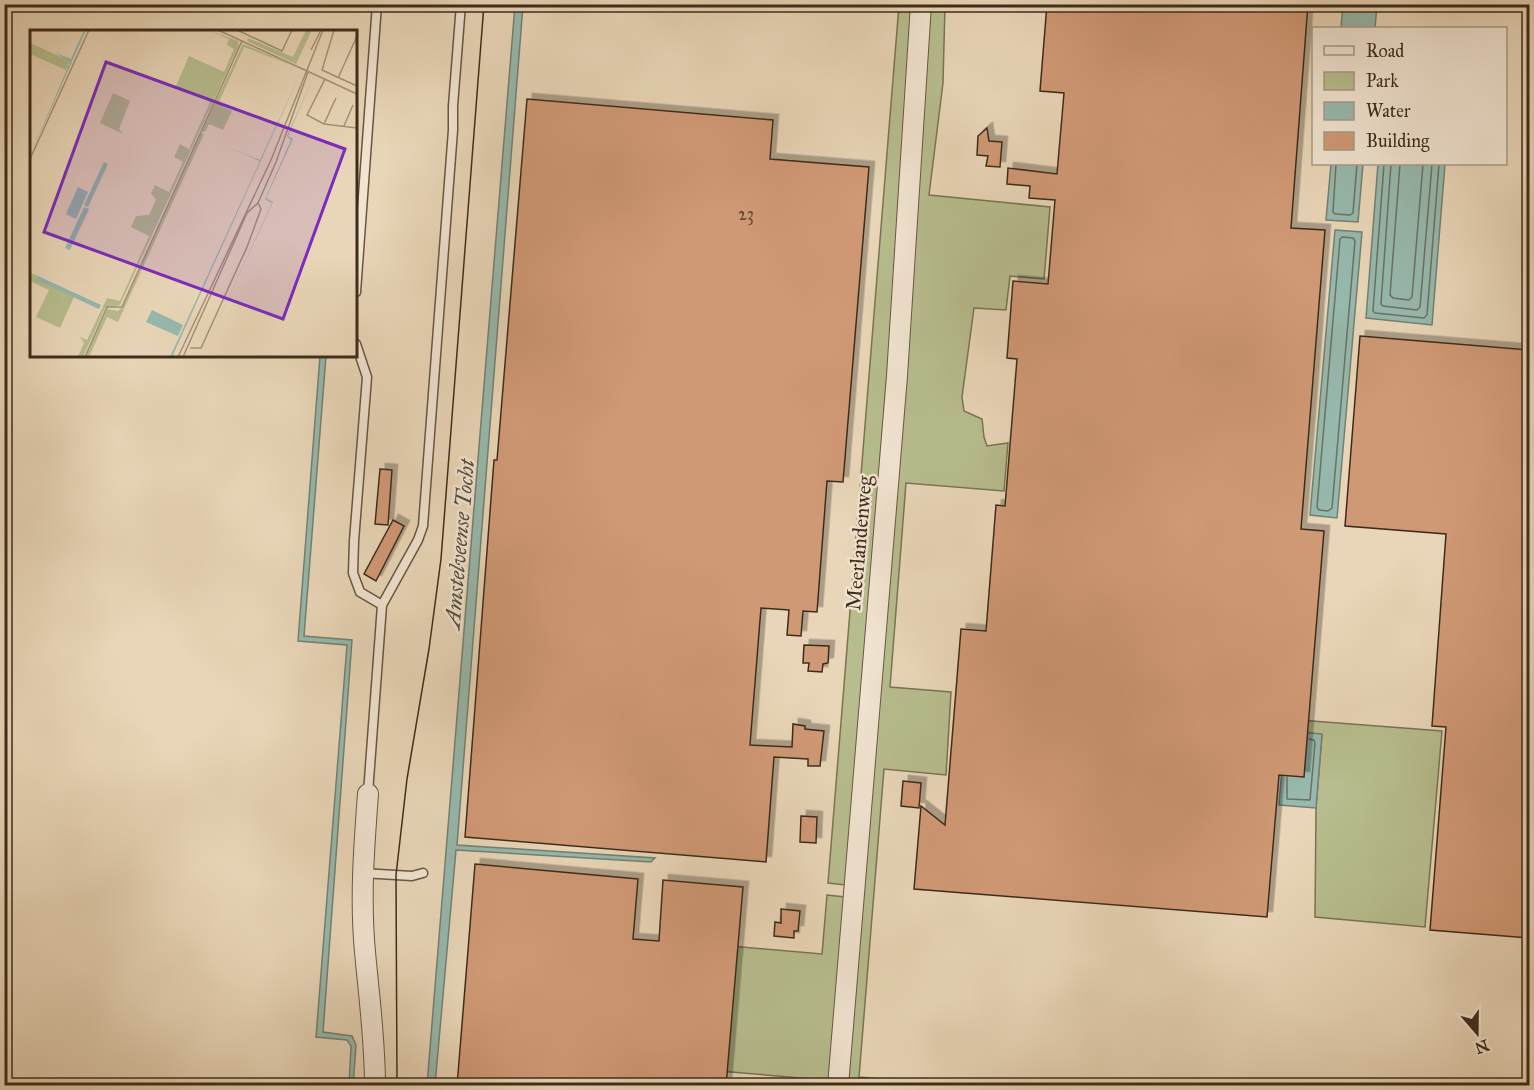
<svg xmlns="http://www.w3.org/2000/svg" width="1534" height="1090" font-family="'IM FELL Great Primer',serif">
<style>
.green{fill:#b7bd8e;stroke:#7a7454;stroke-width:1.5}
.water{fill:#97b9ae;stroke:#738173;stroke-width:1.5}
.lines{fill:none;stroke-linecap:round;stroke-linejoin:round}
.shore{stroke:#6a7264;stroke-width:1.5}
.building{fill:#d09975;stroke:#3e2c1a;stroke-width:1.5;filter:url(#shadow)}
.service-casing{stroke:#695642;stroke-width:11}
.tertiary-casing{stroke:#695642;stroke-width:22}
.service{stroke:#f1e4d1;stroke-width:8}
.tertiary{stroke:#f1e4d1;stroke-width:20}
.tram{stroke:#3e2c1a;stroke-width:1.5}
.labels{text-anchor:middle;stroke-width:5;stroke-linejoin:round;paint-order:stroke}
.number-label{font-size:18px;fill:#624731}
.street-label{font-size:21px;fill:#3e2c1a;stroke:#f1e4d1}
.water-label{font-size:22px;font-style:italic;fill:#544f3f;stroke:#f1e4d1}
.inset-road{fill:none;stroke:#a59279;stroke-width:1.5}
.view{fill:#7b2cbf;fill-opacity:0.15;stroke:#7b2cbf;stroke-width:3}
.inset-edge{fill:none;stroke:#3e2c1a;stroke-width:3}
</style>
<defs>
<filter id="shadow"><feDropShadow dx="5.5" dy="-5.5" stdDeviation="0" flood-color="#0004"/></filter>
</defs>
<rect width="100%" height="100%" fill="#e9d6b8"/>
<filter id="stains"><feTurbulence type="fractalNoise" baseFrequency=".00333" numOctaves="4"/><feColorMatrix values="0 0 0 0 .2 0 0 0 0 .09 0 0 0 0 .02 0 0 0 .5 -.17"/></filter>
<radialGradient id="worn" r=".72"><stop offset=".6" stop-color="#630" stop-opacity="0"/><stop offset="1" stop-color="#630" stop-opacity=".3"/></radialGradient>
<!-- green -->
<g class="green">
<path d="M899,5H917L846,885L828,883Z"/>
<path d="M931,5H945L943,83L929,195L1050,207L1044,279L1010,276L1006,310L974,308L962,397L964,411L982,419L984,437L987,446L1008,443L1004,491L906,483L890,687L951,692L946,775L884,769L859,1077L949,1085L845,1086Z"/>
<path d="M1286,719L1442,731L1425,927L1315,917L1316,808L1322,735L1285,731Z"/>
<path d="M827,895L845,897L830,1085H811L812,1079L719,1071L731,946L822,954Z"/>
</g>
<!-- water -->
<g class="water">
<path d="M1343,4L1377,5L1375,28H1341Z"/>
<path d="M515,5H523L457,845L655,858L651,862L456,850L435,1085H427Z"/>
<path d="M1331,164H1363L1358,222L1326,220Z"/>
<path d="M1378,164H1445L1432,325L1366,318Z"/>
<path d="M1335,230L1362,232L1337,518L1310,515Z"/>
<path d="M320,356H326L304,636L352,640L323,1032L352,1036L356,1045L353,1086L349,1085L351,1046L347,1040L316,1037L347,645L298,641Z"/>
<path d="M1285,731L1322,734L1316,808L1279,805Z"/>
</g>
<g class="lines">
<!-- shore -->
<g class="shore">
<path d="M1336,164L1333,212L1335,214L1350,215L1353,213L1357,164"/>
<path d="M1384,164L1373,311L1375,313L1424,318L1427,315L1439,164"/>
<path d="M1391,164L1381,304L1383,306L1417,310L1420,307L1432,164"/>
<path d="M1400,164L1390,295L1393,298L1409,300L1412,297L1423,164"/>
<path d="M1342,237L1353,238L1355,241L1332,508L1328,511L1319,510L1317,507L1340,239Z"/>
<path d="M1287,777V799L1310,800L1315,743L1314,740L1309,739"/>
</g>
</g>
<!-- building -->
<g class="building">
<path d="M1047,4H1308L1291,228L1325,230L1301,529L1324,531L1304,777L1279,775L1267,917L914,889L921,806L945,825L961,629L986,631L996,505L1005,506L1017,359L1007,358L1013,281L1048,284L1055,200L1029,198L1030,186L1007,184L1008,168L1057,174L1064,93L1040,91Z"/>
<path d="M527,99L773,120L770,159L869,167L843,482L827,481L817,612L803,611L801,636L787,635L789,610L761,608L750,745L792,747L793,724L805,726V729L824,731L820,766H808V759L774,757L766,862L465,837L494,460H497Z"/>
<path d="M987,128L989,141L1002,142L1000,167L986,166L988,156L977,155L978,136Z"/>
<path d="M1360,336L1530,350V938L1430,930L1446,727L1432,726L1446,534L1345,526Z"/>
<path d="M380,469L392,470L388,525L375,524Z"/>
<path d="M393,520L404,526L376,581L364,574Z"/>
<path d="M804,645L829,646L828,663L823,664L822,672L808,671L809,663H803Z"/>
<path d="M903,781L921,783L919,808L901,806Z"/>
<path d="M801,816L817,817L816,843L800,842Z"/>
<path d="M475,864L638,879L633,939L659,941L663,880L743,887L726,1086H457Z"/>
<path d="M781,909L800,911L798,931H794V938L774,936L775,922L781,923Z"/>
</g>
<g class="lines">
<!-- service casing -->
<g class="service-casing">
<g id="service">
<path d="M356,292L377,4"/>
<path d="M356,344L367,377L354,541L353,573L360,592L382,605"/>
<path d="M368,793L382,605L418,540L423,526L453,130V106L461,4"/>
<path d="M362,873L412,876L423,873"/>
</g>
</g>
<!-- tertiary casing -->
<g class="tertiary-casing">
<g id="tertiary">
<path d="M368,794C364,847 360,899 365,952C369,996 375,1040 375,1086"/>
<path d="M838,1086L897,376L921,4"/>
</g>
</g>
<!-- service -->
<use href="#service" class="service"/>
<!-- tertiary -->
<use href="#tertiary" class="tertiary"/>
<!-- tram -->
<path class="tram" d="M397,1086L396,875L407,779L429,649L441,559L484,4"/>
</g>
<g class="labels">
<!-- number labels -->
<g class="number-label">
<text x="746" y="220">23</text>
</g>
<!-- street labels -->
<g class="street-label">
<text transform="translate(859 543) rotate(-85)" y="7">Meerlandenweg</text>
</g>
<!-- water labels -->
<g class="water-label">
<text transform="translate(459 544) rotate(-85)" y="8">Amstelveense Tocht</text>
</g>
</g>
<!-- overview -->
<g transform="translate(30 30)">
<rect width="327" height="327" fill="#e9d6b8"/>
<path d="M179,0L208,11L209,15L90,275L75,278L53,327H48L54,313L50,307L57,310L77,268L90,271L119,206L101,197L106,186L119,185L126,170L121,163L125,155L139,162L153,132L144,127L150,114L159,119L180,72L146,56L159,26L194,42L204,19L197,15L199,9ZM276,0H282L266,34L217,11L218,8L263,27ZM0,13L40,31L36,40L0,24ZM213,14L269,38L214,17L188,74L202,81L193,100L179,94L175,102L172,101ZM83,63L100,71L89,99L93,104L70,93ZM171,103L174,104L88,292L77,287L59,327H55L77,279L88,281L92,277ZM0,243L8,246L7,250L44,267L30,298L6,287L19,260L0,251Z" fill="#b7bd8e"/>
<path d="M54,0H56L0,126L40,32L26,23L41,29ZM272,40L142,327H140L230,131L200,118L230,130ZM284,45L258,106L263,109L236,168L243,172L171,327L242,173L235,169L261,110L257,106ZM74,132L78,134L58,177L54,175ZM48,157L58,162L46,189L36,184ZM54,177L59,179L40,220L35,218ZM8,246L71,275L69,279L6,250ZM122,280L153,295L148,306L116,292Z" fill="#97b9ae"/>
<path class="inset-road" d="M188,0L327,64M207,0L252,21L262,0M304,0L292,40L327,56M281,20L291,0M308,48L327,6M295,49L277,85L294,94L327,98M294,94L306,68M314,96L323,75M0,129L59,0M160,318H171L217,217L231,179L228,173M55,327L77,277H92L212,11M148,327L241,130L293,0M153,327L217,183L228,173L246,132L278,42"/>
<path class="view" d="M76,32L315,119L253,289L14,202Z"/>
<rect width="327" height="327" class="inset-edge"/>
</g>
<!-- margin -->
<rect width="1534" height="1090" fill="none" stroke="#e9d6b8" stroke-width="24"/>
<rect x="6" y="6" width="1522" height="1078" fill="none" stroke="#3e2c1a" stroke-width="3"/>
<rect x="12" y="12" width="1510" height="1066" fill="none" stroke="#3e2c1a" stroke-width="1.5"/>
<!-- legend -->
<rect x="1312" y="27" width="195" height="138" fill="#f1e4d1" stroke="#a99a88" stroke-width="1.5"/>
<rect x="1324" y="46" width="30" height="9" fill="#f1e4d1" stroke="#a99a88" stroke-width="1.5"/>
<text x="1366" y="57" font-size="18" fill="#3e2c1a">Road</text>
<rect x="1324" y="72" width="30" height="18" fill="#b7bd8e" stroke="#a99a88" stroke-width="1.5"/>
<text x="1366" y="87" font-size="18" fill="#3e2c1a">Park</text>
<rect x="1324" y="102" width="30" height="18" fill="#97b9ae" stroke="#a99a88" stroke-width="1.5"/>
<text x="1366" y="117" font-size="18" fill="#3e2c1a">Water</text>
<rect x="1324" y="132" width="30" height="18" fill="#d09975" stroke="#a99a88" stroke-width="1.5"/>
<text x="1366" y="147" font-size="18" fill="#3e2c1a">Building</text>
<!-- north arrow -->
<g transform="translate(1477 1033) rotate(160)" stroke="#f1e4d1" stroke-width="4.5" paint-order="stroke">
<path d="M0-4.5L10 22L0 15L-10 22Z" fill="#3e2c1a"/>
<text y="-9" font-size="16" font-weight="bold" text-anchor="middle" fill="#3e2c1a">N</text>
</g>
<rect width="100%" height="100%" filter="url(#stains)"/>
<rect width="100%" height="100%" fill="url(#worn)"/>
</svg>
